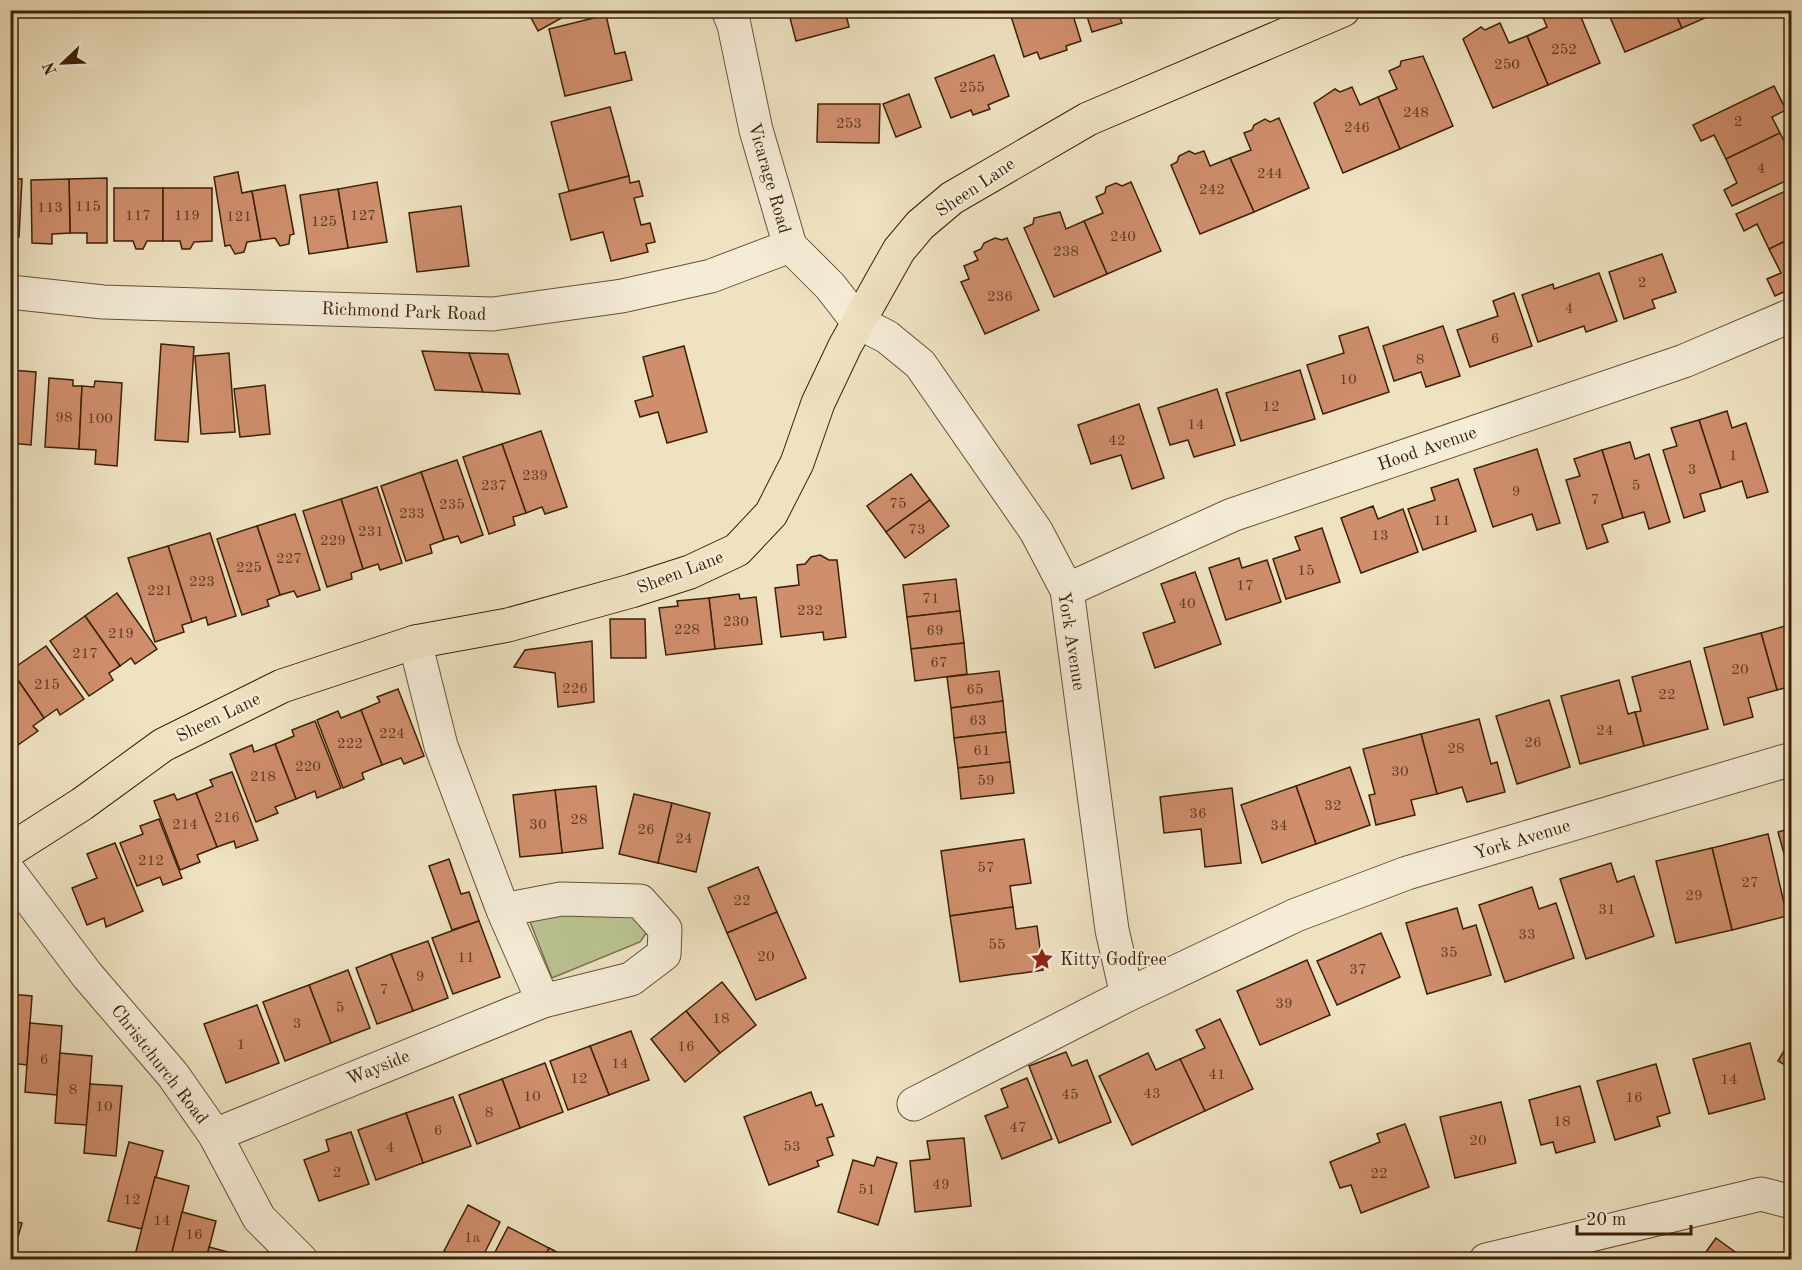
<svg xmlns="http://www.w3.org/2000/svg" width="1802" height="1270" font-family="'Old Standard TT',serif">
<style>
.green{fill:#bac392;stroke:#7b724c;stroke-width:1.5}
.building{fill:#cf8e6c;stroke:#3c2107;stroke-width:1.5}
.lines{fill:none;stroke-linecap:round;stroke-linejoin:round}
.minor-casing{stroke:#685136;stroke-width:35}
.major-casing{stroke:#3c2107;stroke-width:35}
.minor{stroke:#f4ecd7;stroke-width:33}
.major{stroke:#eee2c1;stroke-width:33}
.labels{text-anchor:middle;stroke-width:4.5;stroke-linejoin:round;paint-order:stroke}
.number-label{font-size:15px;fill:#613c20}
.street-label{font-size:18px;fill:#3c2107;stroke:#f4ecd7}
.poi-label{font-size:18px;fill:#3c2107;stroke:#f4ecd7;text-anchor:start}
</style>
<rect width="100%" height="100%" fill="#eee2c1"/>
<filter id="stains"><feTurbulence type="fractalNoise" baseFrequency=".00333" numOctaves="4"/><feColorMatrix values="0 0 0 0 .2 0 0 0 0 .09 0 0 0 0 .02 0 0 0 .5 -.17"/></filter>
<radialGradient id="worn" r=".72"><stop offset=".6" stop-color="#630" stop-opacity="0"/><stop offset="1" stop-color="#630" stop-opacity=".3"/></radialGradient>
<!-- green -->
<path class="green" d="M625,907L649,929L640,942L552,978L529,919Z"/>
<!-- building -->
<g class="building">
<path d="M527,10H576L538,31Z"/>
<path d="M788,10H845L849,27L796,41Z"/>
<path d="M1009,10H1055L1057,17L1072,12L1081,41L1066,46L1067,50L1040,59L1037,52L1024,57Z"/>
<path d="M1085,10H1146L1120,18L1122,23L1092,32Z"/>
<path d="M1540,10H1578L1600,63L1548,85L1527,36L1547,27Z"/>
<path d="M1607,10H1674L1682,28L1625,52Z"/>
<path d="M1674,10H1723L1682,28Z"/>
<path d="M606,15L615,54L625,52L632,80L565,96L549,29Z"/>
<path d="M1500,23L1509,43L1527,36L1548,85L1493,108L1463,39L1481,27L1485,30Z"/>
<path d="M994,55L1009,96L988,105L990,109L973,115L971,110L951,118L935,78Z"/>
<path d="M1423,56L1453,126L1400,149L1378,97L1397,89L1389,71L1400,66L1401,61Z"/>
<path d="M1774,86L1786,110L1772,117L1780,133L1726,159L1714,135L1701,141L1693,125Z"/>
<path d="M1352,87L1360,105L1378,97L1400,149L1343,173L1314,103L1335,89L1340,92Z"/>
<path d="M909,94L921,127L896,137L883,104Z"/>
<path d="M818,104H880L879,143L817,142Z"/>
<path d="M610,107L629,176L569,191L551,122Z"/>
<path d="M1279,118L1309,188L1254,212L1230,158L1251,150L1244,133L1252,130L1254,125L1265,119L1270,122Z"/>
<path d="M1780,133L1792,156V178L1732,206L1724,190L1737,183L1726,159Z"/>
<path d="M1189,151L1195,154L1204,151L1210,166L1230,158L1254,212L1200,234L1171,165L1177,162L1179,156Z"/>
<path d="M238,172L242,193L252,191L261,240L247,242L244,252L235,254L230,245L225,246L214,177Z"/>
<path d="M629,176L630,183L639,181L643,196L634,198L641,225L650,223L655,242L646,244L648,252L611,261L603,232L571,240L559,194Z"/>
<path d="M10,178L22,179L19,237H10Z"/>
<path d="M107,178V243H87V233H70L69,179Z"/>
<path d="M69,179L70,233L52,234V244L32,243L31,180Z"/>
<path d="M377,182L387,242L348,248L338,189Z"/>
<path d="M1131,182L1161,251L1107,274L1084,221L1103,213L1096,197L1105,193L1106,187L1116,183L1122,186Z"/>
<path d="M285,185L294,234L290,235L289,244L280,246L275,238L261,240L252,191Z"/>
<path d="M114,188H163V241H147L143,249H136L133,241H114Z"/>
<path d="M163,188H212V241L194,242L190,249H182L180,241H163Z"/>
<path d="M1792,188V238L1769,249L1757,224L1744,231L1736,214Z"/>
<path d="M338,189L348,248L309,254L300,195Z"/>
<path d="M461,206L469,266L417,272L409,213Z"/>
<path d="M1060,212L1066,229L1084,221L1107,274L1054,297L1024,228L1033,224L1034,218Z"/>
<path d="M995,238L1002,240L1007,238L1039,310L985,334L961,282L969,279L964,266L978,260L974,252L981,249L984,243Z"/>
<path d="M1792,238V288L1775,296L1767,279L1781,273L1769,249Z"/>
<path d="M1662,254L1676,292L1652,300L1655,308L1624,319L1609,272Z"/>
<path d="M1599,273L1617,321L1586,332L1584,326L1538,342L1522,295L1553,284L1554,289Z"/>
<path d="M1514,293L1532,346L1470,367L1457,330L1498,316L1493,301Z"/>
<path d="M1443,326L1460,376L1426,387L1421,372L1394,381L1383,346Z"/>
<path d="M1368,327L1389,392L1323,414L1307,365L1344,353L1339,336Z"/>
<path d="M161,344L194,347L188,442L155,440Z"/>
<path d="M684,346L707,432L667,443L658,412L640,417L635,401L653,396L643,357Z"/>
<path d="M422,351L469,353L483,392L435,390Z"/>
<path d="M229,353L235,432L201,434L195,356Z"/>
<path d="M469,353L508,354L520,394L483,392Z"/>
<path d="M10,370L36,372L31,445L10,443Z"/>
<path d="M1300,370L1315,419L1241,441L1226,393Z"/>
<path d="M49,378L73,380V386H82L79,449L45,447Z"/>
<path d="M95,381L122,383L117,466L95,464L96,450L79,449L82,386L94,387Z"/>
<path d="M265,385L270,434L240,437L234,389Z"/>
<path d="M1217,389L1235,445L1194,457L1188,440L1170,445L1158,408Z"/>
<path d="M1139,404L1164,478L1132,489L1121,455L1091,464L1078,425Z"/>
<path d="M1727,411L1732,428L1746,423L1768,492L1747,498L1742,481L1721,488L1699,420Z"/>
<path d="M1699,420L1721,488L1700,494L1705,511L1684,518L1663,450L1677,446L1671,428Z"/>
<path d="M541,431L567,507L545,514L542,507L526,513L502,444Z"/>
<path d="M1630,442L1635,459L1649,454L1670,522L1649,529L1644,512L1623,518L1602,450Z"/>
<path d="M502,444L526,513L513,517L515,525L489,534L463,457Z"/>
<path d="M1537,449L1560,523L1537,530L1532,514L1493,527L1474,469Z"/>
<path d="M1602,450L1623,518L1602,525L1608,542L1587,549L1566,480L1580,476L1574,459Z"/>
<path d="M457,460L483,535L461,543L458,536L444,540L421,472Z"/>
<path d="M421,472L444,540L430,545L432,553L406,561L381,486Z"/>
<path d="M911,474L930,500L886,532L867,506Z"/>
<path d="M1458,479L1476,531L1423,550L1408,509L1435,500L1431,488Z"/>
<path d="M377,487L402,563L380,570L378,564L363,569L341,499Z"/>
<path d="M341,499L363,569L351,573L352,579L327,587L303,511Z"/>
<path d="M930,500L949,526L905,558L886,532Z"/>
<path d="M1373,506L1378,519L1403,509L1418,552L1361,573L1341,518Z"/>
<path d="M295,514L320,590L297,597L294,591L280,595L257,526Z"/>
<path d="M257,526L280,595L267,600L269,606L242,615L217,539Z"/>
<path d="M1322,528L1340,582L1286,599L1273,559L1300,550L1295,537Z"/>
<path d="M210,533L236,616L208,625L206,617L192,622L168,546Z"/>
<path d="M168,546L192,622L182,625L184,632L155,642L128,558Z"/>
<path d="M820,555L829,560H837L846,637L824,640L823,632L781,637L775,588L799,585L797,565L805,564L811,557Z"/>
<path d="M1239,558L1242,568L1267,560L1281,602L1226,620L1209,568Z"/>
<path d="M1195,572L1221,644L1155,668L1143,633L1175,622L1161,584Z"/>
<path d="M956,579L960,611L907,617L903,585Z"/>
<path d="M117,593L157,649L135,664L131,658L120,666L85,616Z"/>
<path d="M739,594L740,599L756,597L762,644L715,649L709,598Z"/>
<path d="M709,598L715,649L666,655L659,608L678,606L677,601Z"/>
<path d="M960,611L964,643L911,649L907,617Z"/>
<path d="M85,616L120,666L109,673L113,680L89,696L50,641Z"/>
<path d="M610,619H645L646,658H611Z"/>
<path d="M1792,624V686L1777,690L1761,633Z"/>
<path d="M1761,633L1777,690L1748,698L1753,717L1724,725L1704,648Z"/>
<path d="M592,641L594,702L558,707L555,673L514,667L525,650Z"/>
<path d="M964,643L967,674L915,681L911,649Z"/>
<path d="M46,646L84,699L60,715L57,709L44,718L11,670Z"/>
<path d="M1690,661L1708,729L1644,746L1635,712L1641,711L1632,677Z"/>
<path d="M11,670L44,718L33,726L38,731L15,747L10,741Z"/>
<path d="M999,671L1003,701L951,708L947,677Z"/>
<path d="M1619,680L1628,714L1635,712L1644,746L1580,764L1561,696Z"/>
<path d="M398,689L424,756L404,764L401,758L382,765L361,710L380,702L377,697Z"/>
<path d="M1549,700L1570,767L1517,784L1496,716Z"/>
<path d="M1003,701L1006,732L954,738L951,708Z"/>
<path d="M361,710L382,765L362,773L364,779L343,788L317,720L338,711L341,718Z"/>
<path d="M1479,719L1491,764L1497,762L1505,792L1467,802L1462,787L1437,794L1421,734Z"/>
<path d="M315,721L341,788L317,798L315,791L296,799L275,744L294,736L292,730Z"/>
<path d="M1006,732L1010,762L958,768L954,738Z"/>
<path d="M1421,734L1437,794L1411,800L1415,815L1376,825L1369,795L1375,794L1363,749Z"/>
<path d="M275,744L296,799L275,807L278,813L256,822L230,754L252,745L254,752Z"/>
<path d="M1010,762L1014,793L961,799L958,768Z"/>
<path d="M1350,767L1370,825L1316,844L1296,786Z"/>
<path d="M232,772L258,840L236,848L234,841L217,847L196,793L213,786L210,780Z"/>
<path d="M596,786L603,848L562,853L555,790Z"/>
<path d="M1296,786L1316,844L1262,863L1241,805Z"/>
<path d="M1232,788L1241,863L1205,867L1201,829L1164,833L1160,797Z"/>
<path d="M555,790L562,853L520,857L513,795Z"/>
<path d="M196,793L217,847L197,855L200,862L180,870L154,801L174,794L177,800Z"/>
<path d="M634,794L672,803L658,863L619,854Z"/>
<path d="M672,803L710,813L696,872L658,863Z"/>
<path d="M159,819L182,878L163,885L160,877L137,886L120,843L143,834L140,826Z"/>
<path d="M1792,828V883L1778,832Z"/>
<path d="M1768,834L1787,916L1732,930L1712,848Z"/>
<path d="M1024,839L1031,883L1010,886L1013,907L950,916L941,851Z"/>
<path d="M115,843L143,911L106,927L104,918L87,925L72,888L97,878L87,854Z"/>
<path d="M1712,848L1732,930L1676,943L1656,861Z"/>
<path d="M449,859L461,894L469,892L479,921L452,930L429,866Z"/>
<path d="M1611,863L1617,882L1634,876L1654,936L1586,959L1560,879Z"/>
<path d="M758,867L777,912L727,933L708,888Z"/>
<path d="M1532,887L1539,909L1556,903L1574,958L1505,982L1479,905Z"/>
<path d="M1013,907L1016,929L1037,926L1043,970L960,982L950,916Z"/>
<path d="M1457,908L1463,929L1476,925L1491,975L1427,994L1406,923Z"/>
<path d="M777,912L806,978L756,1000L727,933Z"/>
<path d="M479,921L500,977L453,994L432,938Z"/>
<path d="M1381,933L1400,977L1337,1005L1317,961Z"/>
<path d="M428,941L448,998L413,1011L391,954Z"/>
<path d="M391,954L413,1011L377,1024L356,968Z"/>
<path d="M1307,960L1330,1015L1260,1045L1237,991Z"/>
<path d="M348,970L370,1028L331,1043L309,985Z"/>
<path d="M722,982L756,1025L720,1053L686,1011Z"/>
<path d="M309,985L331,1043L285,1061L263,1002Z"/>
<path d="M10,994L32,996L27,1065L10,1063Z"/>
<path d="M257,1005L279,1063L226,1083L204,1024Z"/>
<path d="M686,1011L720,1053L685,1082L651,1039Z"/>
<path d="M1220,1019L1253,1089L1205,1111L1180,1059L1205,1048L1196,1030Z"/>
<path d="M30,1023L62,1026L57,1095L25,1092Z"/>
<path d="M631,1031L649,1080L609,1095L590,1046Z"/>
<path d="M1792,1038V1069L1778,1061Z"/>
<path d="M1750,1043L1765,1099L1709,1114L1693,1059Z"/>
<path d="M590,1046L609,1095L568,1110L550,1061Z"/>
<path d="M1066,1052L1072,1066L1087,1060L1111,1122L1059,1143L1029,1066Z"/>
<path d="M60,1053L92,1056L87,1125L55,1123Z"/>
<path d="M1148,1053L1156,1070L1180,1059L1205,1111L1132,1145L1099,1076Z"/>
<path d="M545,1063L563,1112L520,1128L502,1079Z"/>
<path d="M1656,1064L1670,1113L1657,1117L1660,1126L1615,1140L1597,1081Z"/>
<path d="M1027,1078L1052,1139L1002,1159L985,1116L1008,1107L1001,1089Z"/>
<path d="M502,1079L520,1128L477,1144L459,1095Z"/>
<path d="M90,1084L122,1086L116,1156L84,1153Z"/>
<path d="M1580,1086L1595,1142L1556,1153L1553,1142L1541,1145L1529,1100Z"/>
<path d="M811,1092L816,1106L822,1104L834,1136L827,1138L833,1155L817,1161L819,1166L769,1185L744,1117Z"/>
<path d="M453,1097L471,1146L423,1163L406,1113Z"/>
<path d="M1501,1102L1516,1163L1455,1178L1440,1117Z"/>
<path d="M406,1113L423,1163L376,1180L358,1130Z"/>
<path d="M1405,1124L1429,1187L1361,1213L1351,1185L1340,1188L1330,1162L1380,1142L1377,1134Z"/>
<path d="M351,1132L369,1184L319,1201L304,1160L329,1151L326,1140Z"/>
<path d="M964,1138L971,1206L915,1212L910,1161L930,1159L927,1141Z"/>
<path d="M129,1142L163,1151L142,1229L108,1221Z"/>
<path d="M877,1157L897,1163L878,1225L838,1212L853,1160L874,1166Z"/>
<path d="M155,1177L189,1186L170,1260H151L135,1255Z"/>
<path d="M10,1187L16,1188L10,1209Z"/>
<path d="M468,1205L500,1222L481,1260H459L444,1251Z"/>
<path d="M182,1212L216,1221L206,1260H170Z"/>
<path d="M10,1220L22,1223L13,1254H10Z"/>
<path d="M508,1227L549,1248L543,1260H491Z"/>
<path d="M1716,1238L1746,1260H1700Z"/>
<path d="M209,1247L243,1256L242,1260H206Z"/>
<path d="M549,1248L572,1260H543Z"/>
</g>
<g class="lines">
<!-- minor casing -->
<g class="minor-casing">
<g id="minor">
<path d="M728,10L734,25L756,130L790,246L830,286L858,322L887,337L920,364L1036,531L1067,590L1112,930L1127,995L1296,915L1407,873L1792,759"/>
<path d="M10,292L103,302L493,314L622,296L711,276L790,246"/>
<path d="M1067,590L1232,515L1684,361L1792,315"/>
<path d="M415,642L441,746L503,910L543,1001L631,979L664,954L665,929L640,901L561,899L503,910"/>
<path d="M10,873L87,975L173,1075L215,1135L259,1218L301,1260"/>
<path d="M914,1104L1127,995"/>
<path d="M215,1135L543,1001"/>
<path d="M1486,1260L1761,1194L1792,1202"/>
</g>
</g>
<!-- major casing -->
<g class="major-casing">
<path id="major" d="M10,850L82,804L163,745L282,686L415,642L508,625L631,591L690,572L737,550L771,514L797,463L818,403L845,346L899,250L920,225L952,198L1088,119L1343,10"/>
</g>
<!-- minor -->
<use href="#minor" class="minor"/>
<!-- major -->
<use href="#major" class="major"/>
</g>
<!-- icons -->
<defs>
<g id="sight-bare" transform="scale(1.8)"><path d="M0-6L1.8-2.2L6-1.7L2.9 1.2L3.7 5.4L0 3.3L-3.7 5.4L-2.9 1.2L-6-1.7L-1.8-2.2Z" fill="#8f2418" stroke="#f4ecd7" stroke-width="2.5" paint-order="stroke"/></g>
</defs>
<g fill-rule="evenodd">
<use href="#sight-bare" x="1042" y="959"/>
</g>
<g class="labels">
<!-- number labels -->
<g class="number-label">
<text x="1564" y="54">252</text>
<text x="1507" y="69">250</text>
<text x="972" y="92">255</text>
<text x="1416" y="117">248</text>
<text x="1738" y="126">2</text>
<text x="849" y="128">253</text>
<text x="1357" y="132">246</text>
<text x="1761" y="173">4</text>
<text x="1270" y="178">244</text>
<text x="1212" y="194">242</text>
<text x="88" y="211">115</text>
<text x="50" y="212">113</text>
<text x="138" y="220">117</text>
<text x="187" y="220">119</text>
<text x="363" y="220">127</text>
<text x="239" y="221">121</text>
<text x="324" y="226">125</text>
<text x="1123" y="241">240</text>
<text x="1066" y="256">238</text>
<text x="1642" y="287">2</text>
<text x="1000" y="301">236</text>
<text x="1569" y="313">4</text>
<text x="1495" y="343">6</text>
<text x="1420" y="364">8</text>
<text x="1348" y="384">10</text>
<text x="1271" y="411">12</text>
<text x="64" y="422">98</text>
<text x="100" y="423">100</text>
<text x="1196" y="429">14</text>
<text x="1117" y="445">42</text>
<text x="1733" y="460">1</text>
<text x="1692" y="474">3</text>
<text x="535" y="480">239</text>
<text x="494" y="490">237</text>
<text x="1636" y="490">5</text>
<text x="1516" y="496">9</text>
<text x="1595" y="504">7</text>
<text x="898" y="508">75</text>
<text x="452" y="509">235</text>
<text x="412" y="518">233</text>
<text x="1442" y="525">11</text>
<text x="917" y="534">73</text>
<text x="371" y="536">231</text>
<text x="1380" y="540">13</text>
<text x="333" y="545">229</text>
<text x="289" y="563">227</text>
<text x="249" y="572">225</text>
<text x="1306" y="575">15</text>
<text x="202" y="586">223</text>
<text x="1245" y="590">17</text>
<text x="160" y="595">221</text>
<text x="931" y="603">71</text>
<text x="1187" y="608">40</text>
<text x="810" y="615">232</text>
<text x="736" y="626">230</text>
<text x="687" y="634">228</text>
<text x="935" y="635">69</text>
<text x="121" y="638">219</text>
<text x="85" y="658">217</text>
<text x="939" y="667">67</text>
<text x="1740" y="674">20</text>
<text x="47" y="689">215</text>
<text x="575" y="693">226</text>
<text x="975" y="694">65</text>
<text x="1667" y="699">22</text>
<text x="978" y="725">63</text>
<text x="1605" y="735">24</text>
<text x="392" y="738">224</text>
<text x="1533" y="747">26</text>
<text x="350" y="748">222</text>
<text x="1456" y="753">28</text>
<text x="982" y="755">61</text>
<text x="308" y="771">220</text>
<text x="1400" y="776">30</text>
<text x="263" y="781">218</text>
<text x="986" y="785">59</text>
<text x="1333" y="810">32</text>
<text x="1198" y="818">36</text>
<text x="227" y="822">216</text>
<text x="579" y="824">28</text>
<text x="185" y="829">214</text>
<text x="538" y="829">30</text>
<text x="1279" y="830">34</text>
<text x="646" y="834">26</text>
<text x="684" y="843">24</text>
<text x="151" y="865">212</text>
<text x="986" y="872">57</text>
<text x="1750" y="887">27</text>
<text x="1694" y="900">29</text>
<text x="742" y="905">22</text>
<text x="1607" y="914">31</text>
<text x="1527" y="939">33</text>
<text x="997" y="949">55</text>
<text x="1449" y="957">35</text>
<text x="766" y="961">20</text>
<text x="466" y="962">11</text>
<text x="1358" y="974">37</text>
<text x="420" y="981">9</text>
<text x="384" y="994">7</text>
<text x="1284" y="1008">39</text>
<text x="340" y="1012">5</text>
<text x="721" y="1023">18</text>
<text x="297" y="1028">3</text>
<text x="241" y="1049">1</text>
<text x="686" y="1051">16</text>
<text x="44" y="1064">6</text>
<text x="620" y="1068">14</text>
<text x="1217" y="1079">41</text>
<text x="579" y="1083">12</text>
<text x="1729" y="1084">14</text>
<text x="73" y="1094">8</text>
<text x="1152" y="1098">43</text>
<text x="1070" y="1099">45</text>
<text x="532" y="1101">10</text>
<text x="1634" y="1102">16</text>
<text x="104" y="1111">10</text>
<text x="489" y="1117">8</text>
<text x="1562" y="1126">18</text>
<text x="1018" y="1132">47</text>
<text x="438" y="1135">6</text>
<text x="1478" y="1145">20</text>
<text x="792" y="1151">53</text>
<text x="390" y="1152">4</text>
<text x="337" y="1177">2</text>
<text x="1379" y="1178">22</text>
<text x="941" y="1189">49</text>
<text x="867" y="1194">51</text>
<text x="132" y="1204">12</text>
<text x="162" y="1225">14</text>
<text x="194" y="1239">16</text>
<text x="472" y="1242">1a</text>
</g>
<!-- street labels -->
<g class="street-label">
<text transform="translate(770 178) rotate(74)" y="6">Vicarage Road</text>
<text transform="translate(975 187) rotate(-34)" y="6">Sheen Lane</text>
<text transform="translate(404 311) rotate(2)" y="6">Richmond Park Road</text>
<text transform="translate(1427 448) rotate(-19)" y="6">Hood Avenue</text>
<text transform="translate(680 572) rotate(-21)" y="6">Sheen Lane</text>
<text transform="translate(1072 641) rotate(81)" y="6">York Avenue</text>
<text transform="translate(218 717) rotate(-26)" y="6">Sheen Lane</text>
<text transform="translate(1522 839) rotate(-17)" y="6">York Avenue</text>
<text transform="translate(160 1064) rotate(52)" y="6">Christchurch Road</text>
<text transform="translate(378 1067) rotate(-22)" y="6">Wayside</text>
</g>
<!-- poi labels -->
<g class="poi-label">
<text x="1060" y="965">Kitty Godfree</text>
</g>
</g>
<!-- margin -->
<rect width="1802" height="1270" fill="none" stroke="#eee2c1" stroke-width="36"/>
<rect x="12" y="12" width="1778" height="1246" fill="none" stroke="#3c2107" stroke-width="3"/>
<rect x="18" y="18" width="1766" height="1234" fill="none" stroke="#3c2107" stroke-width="1.5"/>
<!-- north arrow -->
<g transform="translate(63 63) rotate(247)" stroke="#f4ecd7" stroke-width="4.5" paint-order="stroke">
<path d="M0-4.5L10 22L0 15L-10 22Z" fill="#3c2107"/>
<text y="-9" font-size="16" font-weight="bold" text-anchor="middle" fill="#3c2107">N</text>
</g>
<!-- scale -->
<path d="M1577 1225v9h114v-9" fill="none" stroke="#3c2107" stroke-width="3"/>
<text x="1586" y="1225" font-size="18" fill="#3c2107" stroke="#f4ecd7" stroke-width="4.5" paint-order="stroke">20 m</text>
<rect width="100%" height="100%" filter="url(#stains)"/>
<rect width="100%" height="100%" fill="url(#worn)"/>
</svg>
